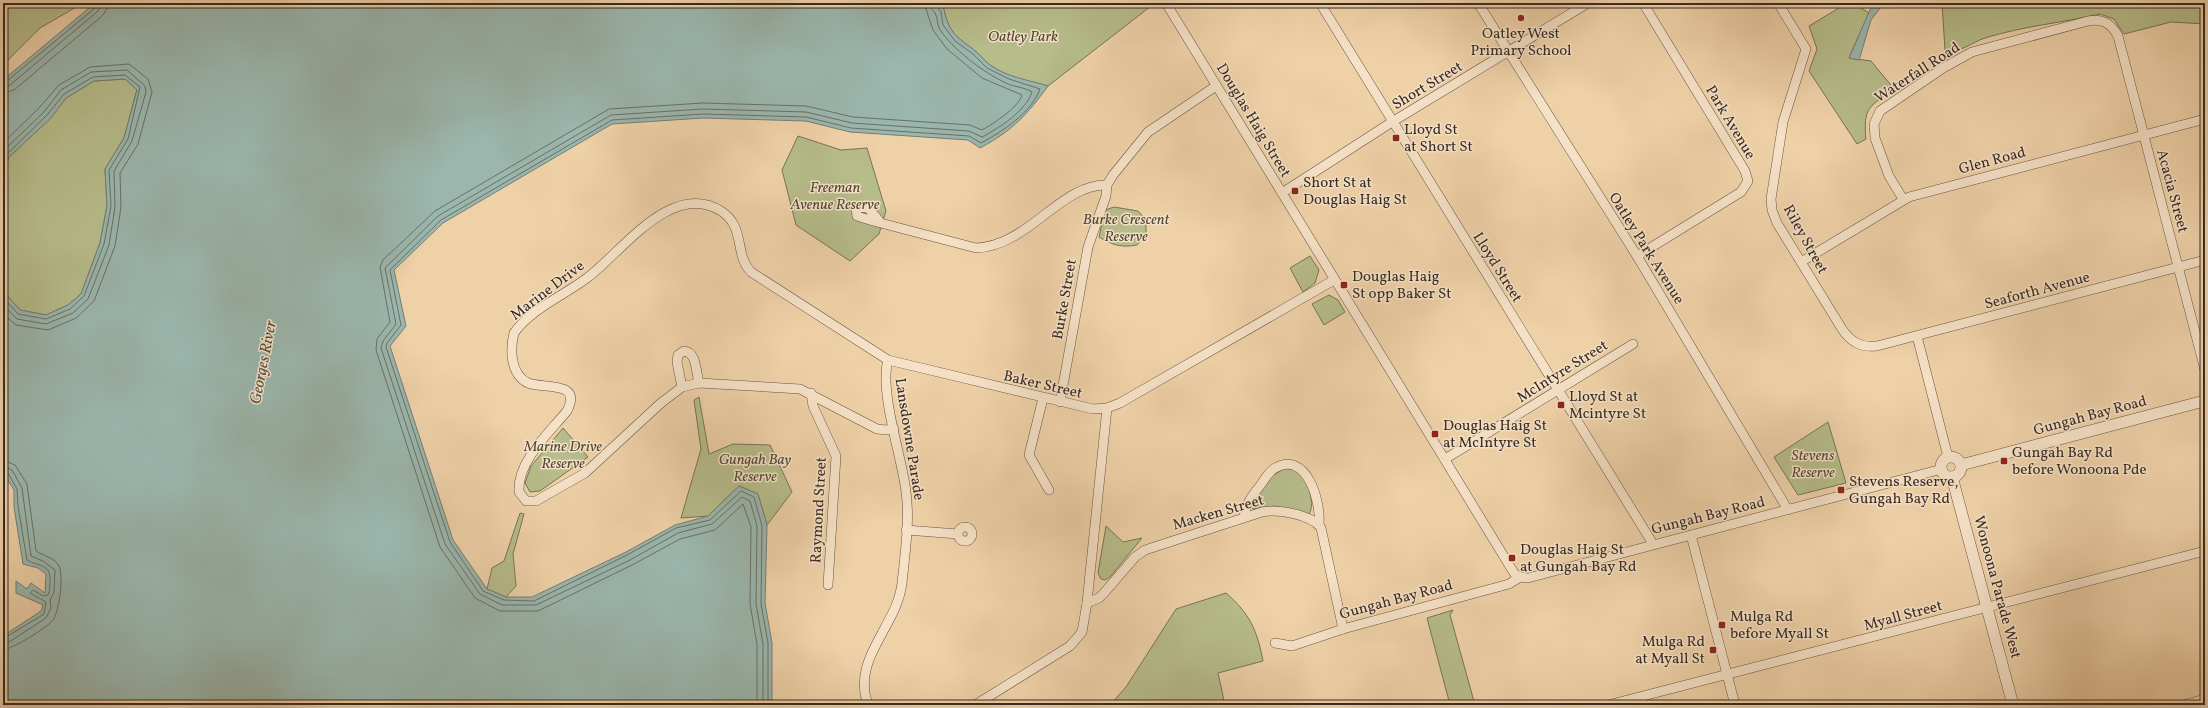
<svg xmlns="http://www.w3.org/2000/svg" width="2208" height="708" font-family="Vollkorn,serif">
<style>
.green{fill:#b6bc8a;stroke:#777457}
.water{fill:#9ab6ad;stroke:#737e76}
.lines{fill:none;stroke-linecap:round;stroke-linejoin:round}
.shore{stroke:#697068;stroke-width:1}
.minor-casing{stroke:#665445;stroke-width:10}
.tertiary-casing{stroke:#665445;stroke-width:12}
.minor{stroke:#f5e1c6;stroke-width:9}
.tertiary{stroke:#f5e1c6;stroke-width:11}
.poi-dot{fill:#8f2418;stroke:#f5e1c6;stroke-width:1.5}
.labels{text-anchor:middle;stroke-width:3;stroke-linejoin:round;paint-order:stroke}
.poi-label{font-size:15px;fill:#382b24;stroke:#f5e1c6;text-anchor:start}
.park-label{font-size:15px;font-style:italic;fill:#514838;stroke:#f5e1c6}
.street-label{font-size:15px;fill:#382b24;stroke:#f5e1c6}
.water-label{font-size:16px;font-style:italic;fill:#504e46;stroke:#f5e1c6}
</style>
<rect width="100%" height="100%" fill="#efd1a8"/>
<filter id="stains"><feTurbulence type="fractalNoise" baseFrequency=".005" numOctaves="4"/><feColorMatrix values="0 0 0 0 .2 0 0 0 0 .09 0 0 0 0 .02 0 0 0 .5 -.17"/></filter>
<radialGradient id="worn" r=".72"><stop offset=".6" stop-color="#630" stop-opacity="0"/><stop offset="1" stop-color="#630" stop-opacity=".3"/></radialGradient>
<!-- green -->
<g class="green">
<path d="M3,3H83L40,28L3,65Z"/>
<path d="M937,3H1155L1048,86C1029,81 1006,77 990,65C984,61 980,54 974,50C957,37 948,32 944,9Z"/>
<path d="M1847,3H1853L1869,13L1849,58L1871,61L1895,90C1869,105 1863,108 1866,139L1857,144L1809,71L1817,49L1809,26Z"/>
<path d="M1942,3H2205V24L2171,22L2124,34L2114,19L2100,14C2062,23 2023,26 1985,38C1972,42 1960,54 1945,50Z"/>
<path d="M125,79L137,89L124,138L105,169L107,206L100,243L81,294L68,305L46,315L20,310L3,291V171L9,157L50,118L66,98L94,81Z"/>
<path d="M798,136L841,150L867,148L886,211L879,234L850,261L796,225L782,170Z"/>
<path d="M1114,207L1138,211L1146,220V234L1137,245C1122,248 1112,245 1099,237L1105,210Z"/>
<path d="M1310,256L1319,270L1315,283L1303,292L1290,268Z"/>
<path d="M1329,295L1338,300L1345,312L1324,325L1312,304Z"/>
<path d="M699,397L709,454L733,444L770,445L792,492L767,525L758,494L739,486L708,516L681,518L701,449L694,400Z"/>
<path d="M1828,422L1846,483L1798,495L1774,457Z"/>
<path d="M563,428L588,457L540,491L530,492L525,483L531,466Z"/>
<path d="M1285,468C1288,469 1292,469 1295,470C1307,475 1316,504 1309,514L1274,506L1252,509L1251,505L1272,476Z"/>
<path d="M520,513L524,514L513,554L516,586L506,597L487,589L492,568L504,561Z"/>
<path d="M1106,526L1123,542L1142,538L1110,577L1105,580L1101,579L1098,573Z"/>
<path d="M1226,593C1250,614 1257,630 1263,661L1218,673L1225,705H1110L1126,687L1176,609Z"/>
<path d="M1453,610L1450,615L1475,705H1450L1427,618Z"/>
</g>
<!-- water -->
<g class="water">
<path d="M95,3H937L944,9C948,32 957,37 974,50C980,54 984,61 990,65C1006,77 1029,80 1048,86C1027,115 1012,131 980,148L968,140L850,132L806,121L703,118L612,124L443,223L394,270L406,326L390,346L453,540L487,589L506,597H532L626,552L675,525L708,516L739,486L758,494L767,525L765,603L772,643V705H3V636L41,611L43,605L16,593V581L27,589L31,583L45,593L46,574L38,568L23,564L14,507V490L3,473V291L20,310L46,315L68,305L81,294L100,243L107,206L105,169L124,138L137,90L125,79L94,81L66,98L51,118L9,157L3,171V80Z"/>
<path d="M1873,3H1884L1871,20L1859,60L1849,58Z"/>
</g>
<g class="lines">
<!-- shore -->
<g class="shore">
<path d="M3,82L7,81L95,8L97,3"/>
<path d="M3,87L10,85L98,11L102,3"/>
<path d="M3,93L14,90L102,16L107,9L108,3"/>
<path d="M3,143L39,108L59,85L90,67L129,64L148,79L152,92L138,144L120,173L121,207L115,246L94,301L76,318L48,330L16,325L3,314"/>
<path d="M3,151L44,112L61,90L91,72L127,70L145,86L146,92L132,141L114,171L115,207L109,245L88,299L73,313L46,324L17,319L3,305"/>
<path d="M3,161L7,154L47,115L64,94L93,77L125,75L140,87L128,139L109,170L111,206L104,244L84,296L70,309L46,319L18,314L3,297"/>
<path d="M3,460L15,465L27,484L36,551C44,556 55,558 59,566C64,576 59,612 53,620C47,628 12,649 3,650"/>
<path d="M3,466L12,470L22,488L31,556L43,561L55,570L54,592L50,600L51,608L46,618L9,642L3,644"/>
<path d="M3,471L8,473L17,489L18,506L27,560C39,567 51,563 50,582C50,586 50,591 48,595L43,596L33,590L30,593L46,602L44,614L3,639"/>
<path d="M757,705V644L750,604L751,527L743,504L715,530L680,539L632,565L538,611H500L475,598L440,547L376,350L377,339L390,322L380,267L383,260L435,211L609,109L703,103L806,106L853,117L970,125L982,130C993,124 1019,107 1022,95L982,78L947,49L933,30L924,3"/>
<path d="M763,705V644L756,604L757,526L750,501L742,497L712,524L678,533L630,560L536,605H502L480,594L445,544L381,348L383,341L396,324L385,268L438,216L611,115L703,109L806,112L852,123L969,131L982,137C999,128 1026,111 1032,92C1024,87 1014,87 1006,83C984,73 951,48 939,28C937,24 938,18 935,13C932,9 930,9 930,3"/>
<path d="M768,705V643L761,604L762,526L754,497L741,491L710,520L676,528L627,555L534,601L504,600L483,591L450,542L386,347L387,343L401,325L390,270L441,220L612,120L703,114L806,117L851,128L969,136L981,143C1003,131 1031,113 1040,89L1009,79L987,68L973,54L955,41L943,25L941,12L935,3"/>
</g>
<!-- minor casing -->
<g class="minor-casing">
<g id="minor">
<path d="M1166,3L1514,573L1520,577"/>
<path d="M1320,3L1653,544"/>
<path d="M1478,3L1637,256L1788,510"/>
<path d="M1778,3L1806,49L1783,122L1771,199L1772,210L1777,223L1842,329C1851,342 1861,348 1877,346L2205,260"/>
<path d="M1282,193L1392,122L1588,3"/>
<path d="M1903,199L1889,176L1875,138L1874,124L1880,111L1943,68L1972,52L2088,21C2102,18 2111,23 2118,36L2205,370"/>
<path d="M881,223L868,208L856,207L857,216L873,221L976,248C1029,246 1060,184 1107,185"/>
<path d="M1637,256L1741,192L1748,181L1745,171L1643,3"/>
<path d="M1801,262L1909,197L2205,119"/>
<path d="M1917,336L1948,457"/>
<path d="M682,387L677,362L678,355L684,351C697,352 696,373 699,383"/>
<path d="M811,393L813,406L836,456L828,585"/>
<path d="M1043,398L1029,455L1049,490"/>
<path d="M1060,402L1088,247L1106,196L1107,185L1113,175L1148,132L1216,86"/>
<path d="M894,429L886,430L877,429L800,389L699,383L682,387L661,403L585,473L536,501H526L519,492C517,461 549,433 567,411C583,380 543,389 528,383C510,374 510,349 514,333C531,309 563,296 587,278C621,253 671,180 721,211C746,227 734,255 751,272L888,360L1093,409L1107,408L1120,403L1334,280"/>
<path d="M1445,459L1633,344"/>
<path d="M1244,517C1246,504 1251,497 1259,487C1264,481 1268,472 1275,468C1307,450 1321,502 1319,524"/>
<circle cx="965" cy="534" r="7"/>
<path d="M906,530L958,534"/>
<path d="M1691,535L1735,705"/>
<path d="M1087,603L1099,598L1104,593L1135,557L1145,550L1262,512C1277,509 1311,514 1321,528L1343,629"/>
<path d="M1275,643L1292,646L1343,629L1509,584L1520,577L1528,578L1942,469"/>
<path d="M868,705C851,658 897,627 902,583C905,554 910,521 906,492C902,457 879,392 888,360"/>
<path d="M975,705L1070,646L1082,632L1087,603L1107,408"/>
<path d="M1608,705L2205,551"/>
<path d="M2183,705L2205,699"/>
</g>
</g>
<!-- tertiary casing -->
<g class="tertiary-casing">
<g id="tertiary">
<circle cx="1951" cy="467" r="10"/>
<path d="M1961,465L2204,401"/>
<path d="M1952,477L2013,705"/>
</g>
</g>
<!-- minor -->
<use href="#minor" class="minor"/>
<!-- tertiary -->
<use href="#tertiary" class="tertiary"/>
</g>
<!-- markers -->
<g class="poi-dot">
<circle cx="1521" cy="18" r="4"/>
<rect x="1392" y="134" width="8" height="8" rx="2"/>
<rect x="1291" y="187" width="8" height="8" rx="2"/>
<rect x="1340" y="281" width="8" height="8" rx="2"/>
<rect x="1557" y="401" width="8" height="8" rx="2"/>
<rect x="1431" y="430" width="8" height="8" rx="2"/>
<rect x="2000" y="457" width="8" height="8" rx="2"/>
<rect x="1837" y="486" width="8" height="8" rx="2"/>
<rect x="1508" y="554" width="8" height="8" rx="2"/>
<rect x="1718" y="621" width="8" height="8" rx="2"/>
<rect x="1709" y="646" width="8" height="8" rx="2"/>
</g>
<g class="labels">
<!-- poi labels -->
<g class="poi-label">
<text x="1521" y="38" text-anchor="middle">Oatley West<tspan x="1521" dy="17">Primary School</tspan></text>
<text x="1404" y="134">Lloyd St<tspan x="1404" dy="17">at Short St</tspan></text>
<text x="1303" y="187">Short St at<tspan x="1303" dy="17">Douglas Haig St</tspan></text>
<text x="1352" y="281">Douglas Haig<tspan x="1352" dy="17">St opp Baker St</tspan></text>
<text x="1569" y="401">Lloyd St at<tspan x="1569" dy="17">Mcintyre St</tspan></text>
<text x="1443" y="430">Douglas Haig St<tspan x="1443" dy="17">at McIntyre St</tspan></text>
<text x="2012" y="457">Gungah Bay Rd<tspan x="2012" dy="17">before Wonoona Pde</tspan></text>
<text x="1849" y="486">Stevens Reserve,<tspan x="1849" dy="17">Gungah Bay Rd</tspan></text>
<text x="1520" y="554">Douglas Haig St<tspan x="1520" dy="17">at Gungah Bay Rd</tspan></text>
<text x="1730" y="621">Mulga Rd<tspan x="1730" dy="17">before Myall St</tspan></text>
<text x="1705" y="646" text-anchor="end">Mulga Rd<tspan x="1705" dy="17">at Myall St</tspan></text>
</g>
<!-- park labels -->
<g class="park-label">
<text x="1023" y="41">Oatley Park</text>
<text x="835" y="192">Freeman<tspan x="835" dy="17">Avenue Reserve</tspan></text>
<text x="1126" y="224">Burke Crescent<tspan x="1126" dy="17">Reserve</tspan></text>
<text x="563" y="451">Marine Drive<tspan x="563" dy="17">Reserve</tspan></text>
<text x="1813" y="460">Stevens<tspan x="1813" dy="17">Reserve</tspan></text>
<text x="755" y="464">Gungah Bay<tspan x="755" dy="17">Reserve</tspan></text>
</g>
<!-- street labels -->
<g class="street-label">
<text transform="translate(1917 72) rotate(-33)" y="5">Waterfall Road</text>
<text transform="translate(1427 85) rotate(-31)" y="5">Short Street</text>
<text transform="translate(1254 120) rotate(59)" y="5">Douglas Haig Street</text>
<text transform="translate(1731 122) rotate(59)" y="5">Park Avenue</text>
<text transform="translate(1992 160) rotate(-15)" y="5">Glen Road</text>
<text transform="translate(2173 191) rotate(75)" y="5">Acacia Street</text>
<text transform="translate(1806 239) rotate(61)" y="5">Riley Street</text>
<text transform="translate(1647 248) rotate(58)" y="5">Oatley Park Avenue</text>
<text transform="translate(1498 267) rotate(58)" y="5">Lloyd Street</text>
<text transform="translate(547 290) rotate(-37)" y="5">Marine Drive</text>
<text transform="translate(2037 290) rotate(-15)" y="5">Seaforth Avenue</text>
<text transform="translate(1064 299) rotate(-80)" y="5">Burke Street</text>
<text transform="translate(1562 371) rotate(-32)" y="5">McIntyre Street</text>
<text transform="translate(1043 384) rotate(13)" y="5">Baker Street</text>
<text transform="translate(2090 415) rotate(-15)" y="5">Gungah Bay Road</text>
<text transform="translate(910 439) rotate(81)" y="5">Lansdowne Parade</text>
<text transform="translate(818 510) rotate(-87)" y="5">Raymond Street</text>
<text transform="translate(1218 512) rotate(-16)" y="5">Macken Street</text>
<text transform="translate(1708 515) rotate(-14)" y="5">Gungah Bay Road</text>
<text transform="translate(1998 587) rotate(75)" y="5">Wonoona Parade West</text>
<text transform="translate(1396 599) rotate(-15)" y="5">Gungah Bay Road</text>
<text transform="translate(1903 615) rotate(-15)" y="5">Myall Street</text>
</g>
<!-- water labels -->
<g class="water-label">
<text transform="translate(262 362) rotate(-79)" y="6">Georges River</text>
</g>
</g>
<!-- margin -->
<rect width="2208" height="708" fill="none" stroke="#efd1a8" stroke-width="16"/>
<rect x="4" y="4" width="2200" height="700" fill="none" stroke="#382b24" stroke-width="2"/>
<rect x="8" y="8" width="2192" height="692" fill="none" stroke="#382b24"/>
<rect width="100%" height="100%" filter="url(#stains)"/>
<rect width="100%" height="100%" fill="url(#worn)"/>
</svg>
